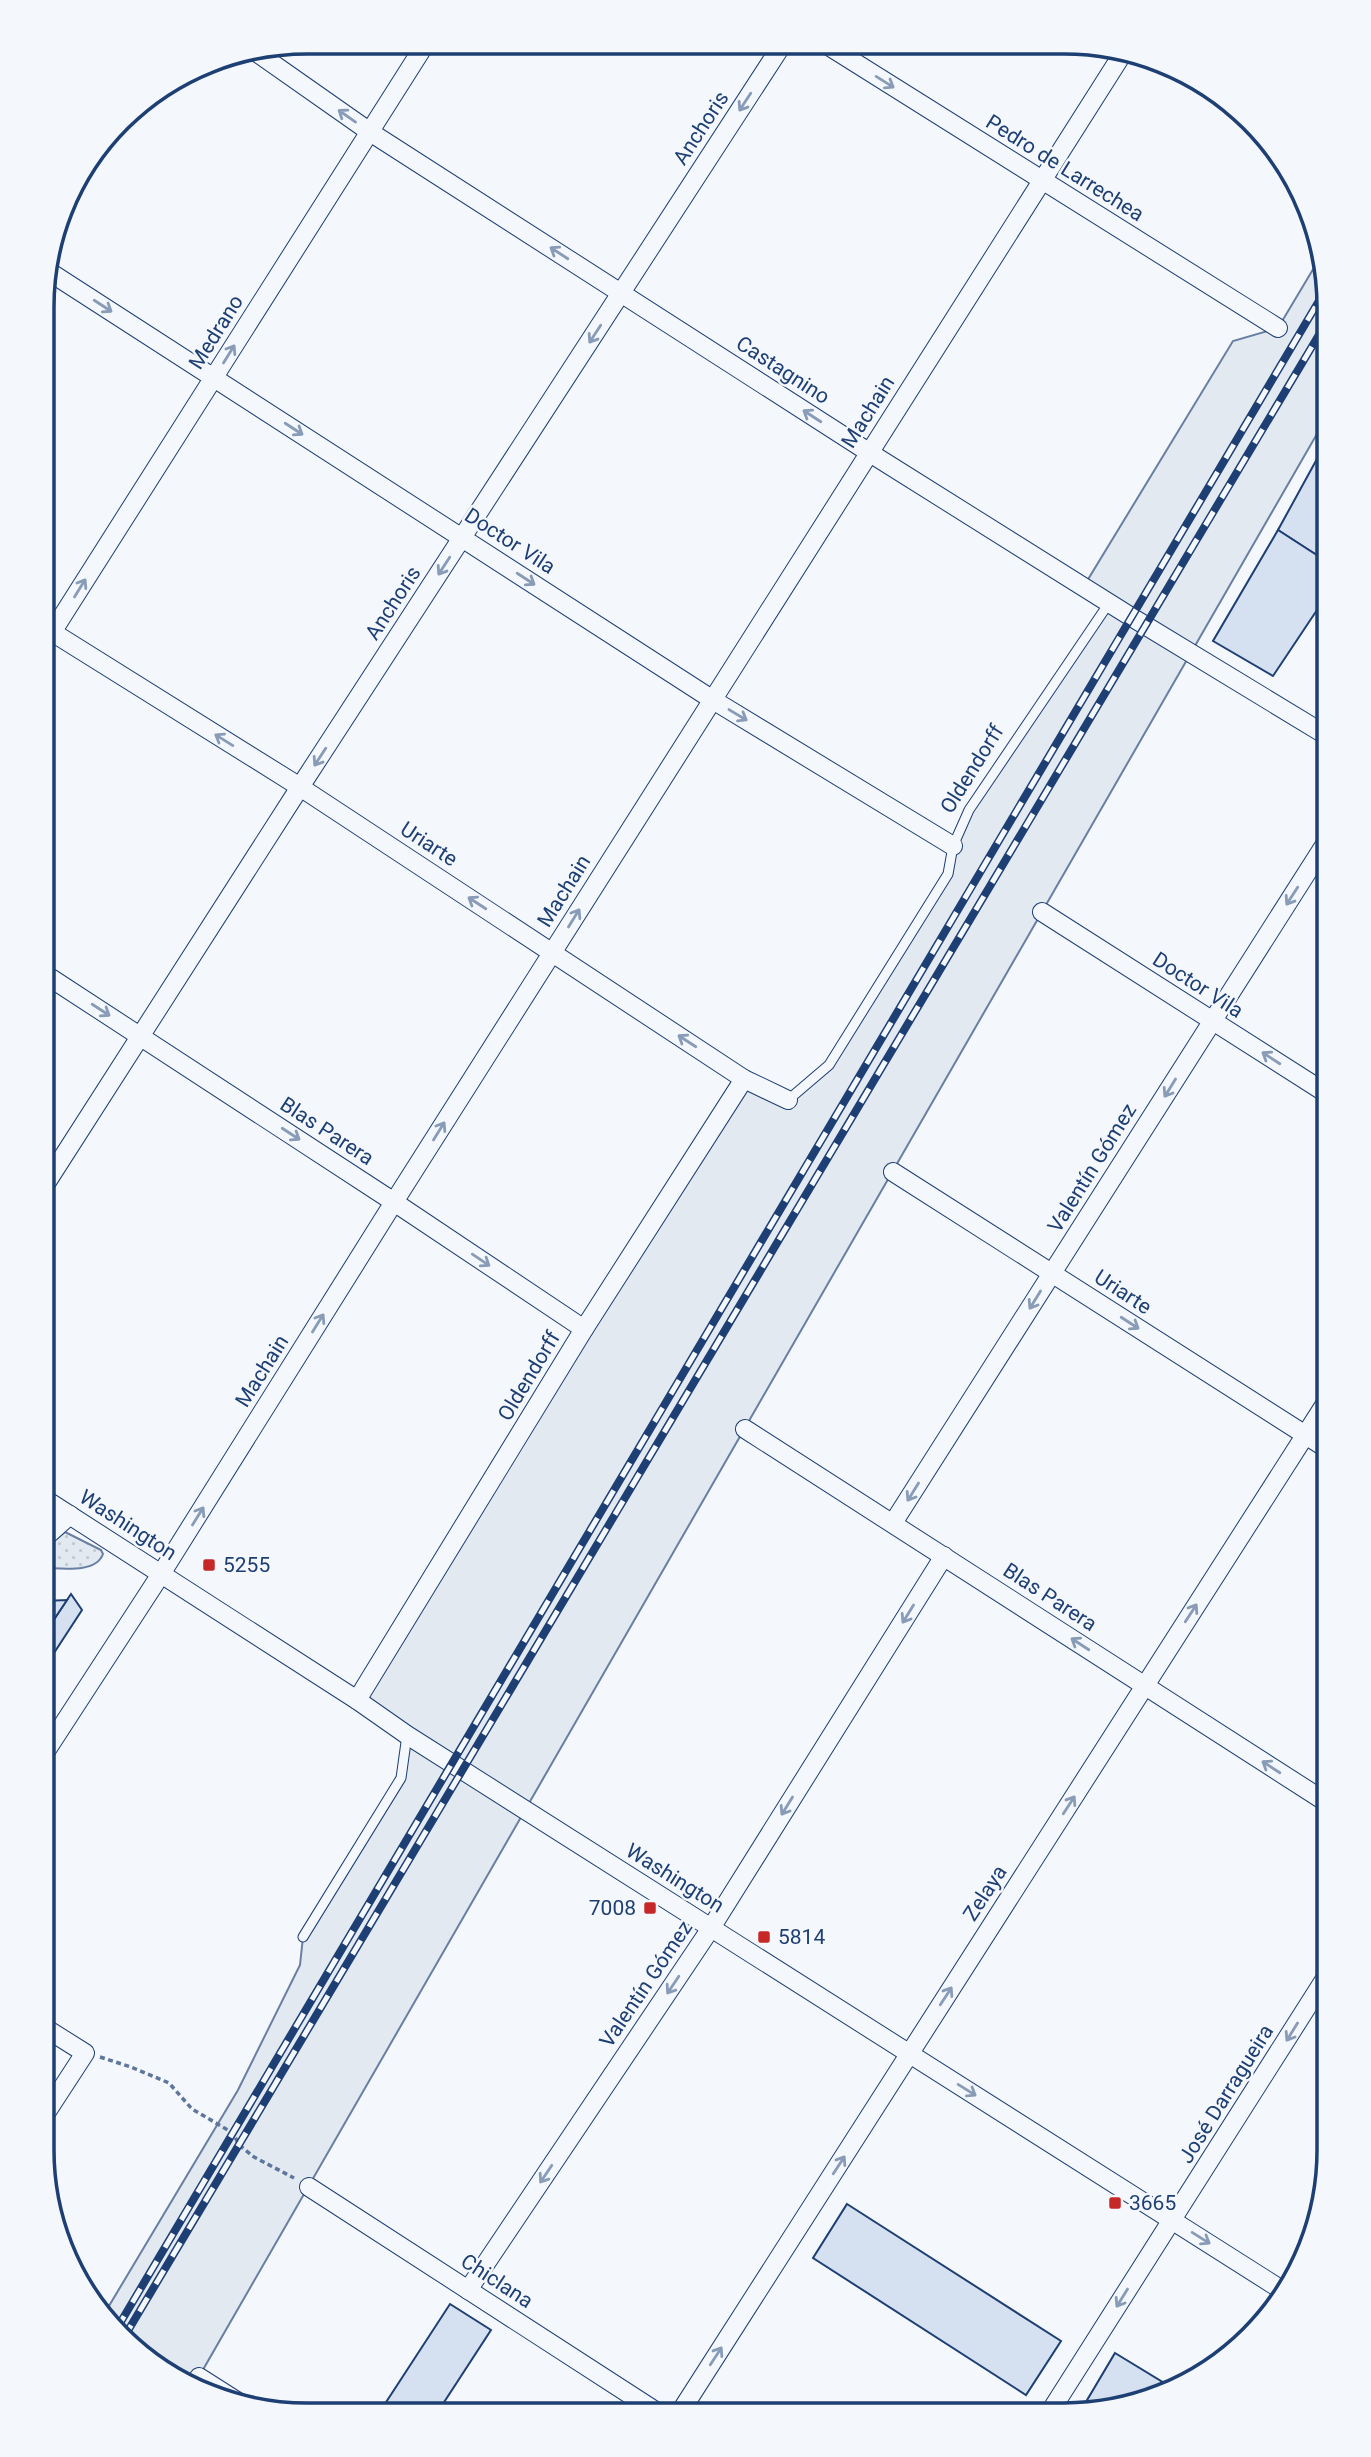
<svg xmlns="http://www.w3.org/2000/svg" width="1371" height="2457" font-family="Roboto,sans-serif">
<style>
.green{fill:#e3e9f0;stroke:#687fa3;stroke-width:2}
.park{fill:url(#park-dots);stroke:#687fa3;stroke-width:2}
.building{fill:#d5e0f0;stroke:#1d3f73;stroke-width:2}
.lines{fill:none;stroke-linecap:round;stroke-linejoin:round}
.lane-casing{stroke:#1d3f73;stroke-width:11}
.street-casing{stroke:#1d3f73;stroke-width:20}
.path{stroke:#5e769c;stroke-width:3.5;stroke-dasharray:5 3.5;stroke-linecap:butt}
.lane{stroke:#f4f7fb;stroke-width:9}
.street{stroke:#f4f7fb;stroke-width:18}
.rail-casing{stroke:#1d3f73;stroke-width:8}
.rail{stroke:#f4f7fb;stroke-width:5;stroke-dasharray:16;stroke-linecap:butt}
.oneway{stroke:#889bb7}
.poi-dot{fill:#c62828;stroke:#f4f7fb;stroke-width:2.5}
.labels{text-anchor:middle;stroke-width:5;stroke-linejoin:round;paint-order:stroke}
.street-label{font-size:21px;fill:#1d3f73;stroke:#f4f7fb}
.poi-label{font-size:21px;fill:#1d3f73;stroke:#f4f7fb;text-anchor:start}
.rim{fill:none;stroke:#1d3f73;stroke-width:3.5}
</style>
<defs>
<pattern id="park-dots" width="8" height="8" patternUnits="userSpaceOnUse" patternTransform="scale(1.75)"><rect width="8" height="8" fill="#e3e9f0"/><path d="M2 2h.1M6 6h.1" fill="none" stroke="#c2c9d1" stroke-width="1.8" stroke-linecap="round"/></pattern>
</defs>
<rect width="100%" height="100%" fill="#f4f7fb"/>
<!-- green -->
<path class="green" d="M1321,256L1329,307V413L193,2387L132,2350L103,2316L238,2090L300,1965L303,1937L401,1778L407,1735L357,1700L744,1079L788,1100L829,1065L948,874L969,810L1110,602L1084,586L1233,341L1278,328Z"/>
<!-- park -->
<path class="park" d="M65,1532L101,1550L103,1554C96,1574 60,1568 43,1568V1550Z"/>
<!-- building -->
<g class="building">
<path d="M1329,437V563L1278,530Z"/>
<path d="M1278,530L1329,563V592L1273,676L1213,641Z"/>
<path d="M71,1594L82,1610L54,1653L43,1648V1636Z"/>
<path d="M67,1600L43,1636V1601Z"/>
<path d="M847,2204L1061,2341L1026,2395L813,2258Z"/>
<path d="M450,2304L491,2330L437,2413H379Z"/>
<path d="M1115,2353L1174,2389L1150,2401L1080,2412Z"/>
</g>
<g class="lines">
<!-- lane casing -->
<g class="lane-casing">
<g id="lane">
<path d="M788,1100L829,1065L948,874L953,846L969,810L1109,603"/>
<path d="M303,1937L401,1778L407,1735"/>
</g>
</g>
<!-- street casing -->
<g class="street-casing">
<g id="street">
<path d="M827,45L1278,328"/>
<path d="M256,52L370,132L870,453L1133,618L1329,737"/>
<path d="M45,269L713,700L953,846"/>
<path d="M44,627L300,787L744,1079L788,1100"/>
<path d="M44,645L426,43"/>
<path d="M1042,912L1329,1095"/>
<path d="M43,973L394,1202L584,1329"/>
<path d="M893,1172L1329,1450"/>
<path d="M43,1188L300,787L782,45"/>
<path d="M745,1429L1329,1804"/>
<path d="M43,1498L357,1700L407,1735L1285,2292"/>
<path d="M893,1523L1329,838"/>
<path d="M43,1539L70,1515"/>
<path d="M357,1700L584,1329L744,1079"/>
<path d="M42,1757L161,1574L394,1202L1125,50"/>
<path d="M42,2119L85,2053L42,2026"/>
<path d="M309,2187L660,2414"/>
<path d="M468,2290L711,1928L944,1556"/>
<path d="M199,2377L243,2405"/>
<path d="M679,2414L1329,1398"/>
<path d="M1048,2415L1328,1974"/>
</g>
</g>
<!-- path -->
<path class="path" d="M100,2057L131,2067L169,2083L192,2109L233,2133L239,2145L254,2157L294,2178"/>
<!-- lane -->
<use href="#lane" class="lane"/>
<!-- street -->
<use href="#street" class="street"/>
<!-- rail casing -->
<g class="rail-casing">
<g id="rail">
<path d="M116,2330L1326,289"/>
<path d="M123,2339L1329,318"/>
</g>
</g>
<!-- rail -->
<use href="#rail" class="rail"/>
</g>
<!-- one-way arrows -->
<defs><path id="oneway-shaft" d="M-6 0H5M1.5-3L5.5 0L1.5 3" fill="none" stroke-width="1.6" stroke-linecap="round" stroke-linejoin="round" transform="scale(1.75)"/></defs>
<g class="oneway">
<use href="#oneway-shaft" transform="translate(885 82) rotate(32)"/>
<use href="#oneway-shaft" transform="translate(745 102) rotate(123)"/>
<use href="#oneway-shaft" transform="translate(347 116) rotate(-145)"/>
<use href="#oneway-shaft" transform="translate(559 253) rotate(-147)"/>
<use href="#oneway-shaft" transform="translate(103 306) rotate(33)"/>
<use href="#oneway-shaft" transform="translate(595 334) rotate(123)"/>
<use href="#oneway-shaft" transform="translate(229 354) rotate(-58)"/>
<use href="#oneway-shaft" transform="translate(812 416) rotate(-147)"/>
<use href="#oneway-shaft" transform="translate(294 429) rotate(33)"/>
<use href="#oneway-shaft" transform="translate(444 566) rotate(123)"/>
<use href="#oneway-shaft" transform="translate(526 579) rotate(33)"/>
<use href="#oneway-shaft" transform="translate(80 588) rotate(-58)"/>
<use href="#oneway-shaft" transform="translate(738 715) rotate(31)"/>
<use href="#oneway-shaft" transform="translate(224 740) rotate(-148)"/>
<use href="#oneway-shaft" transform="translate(320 757) rotate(123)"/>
<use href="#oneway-shaft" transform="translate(1292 896) rotate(123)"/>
<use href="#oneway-shaft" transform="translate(477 903) rotate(-147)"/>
<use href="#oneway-shaft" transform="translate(574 918) rotate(-58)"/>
<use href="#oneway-shaft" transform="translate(101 1010) rotate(33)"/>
<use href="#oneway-shaft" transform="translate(687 1041) rotate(-147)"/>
<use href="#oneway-shaft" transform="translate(1271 1058) rotate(-147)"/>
<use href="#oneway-shaft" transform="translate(1170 1088) rotate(122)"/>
<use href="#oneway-shaft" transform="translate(439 1131) rotate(-58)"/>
<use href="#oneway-shaft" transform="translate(291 1134) rotate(33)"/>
<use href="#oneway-shaft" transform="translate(481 1260) rotate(34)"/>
<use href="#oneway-shaft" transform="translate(1035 1300) rotate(122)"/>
<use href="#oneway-shaft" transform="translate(318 1323) rotate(-58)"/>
<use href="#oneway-shaft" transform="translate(1130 1323) rotate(33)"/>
<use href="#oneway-shaft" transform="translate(913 1492) rotate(122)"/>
<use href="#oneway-shaft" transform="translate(198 1516) rotate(-58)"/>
<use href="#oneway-shaft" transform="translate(1191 1613) rotate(-57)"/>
<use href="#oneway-shaft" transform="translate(908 1614) rotate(122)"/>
<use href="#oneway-shaft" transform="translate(1080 1644) rotate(-147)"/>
<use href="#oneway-shaft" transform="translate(1271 1767) rotate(-147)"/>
<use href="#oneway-shaft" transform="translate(1069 1805) rotate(-57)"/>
<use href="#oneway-shaft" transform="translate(787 1806) rotate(122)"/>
<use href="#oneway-shaft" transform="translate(673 1985) rotate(124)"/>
<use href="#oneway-shaft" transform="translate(946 1996) rotate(-57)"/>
<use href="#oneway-shaft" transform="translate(1292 2032) rotate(122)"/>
<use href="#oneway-shaft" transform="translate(967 2090) rotate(32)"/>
<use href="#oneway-shaft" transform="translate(839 2165) rotate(-57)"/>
<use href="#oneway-shaft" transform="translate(546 2174) rotate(124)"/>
<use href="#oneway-shaft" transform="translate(1201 2238) rotate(32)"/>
<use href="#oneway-shaft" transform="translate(1122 2298) rotate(122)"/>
<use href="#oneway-shaft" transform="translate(716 2356) rotate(-57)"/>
</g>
<!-- markers -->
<g class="poi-dot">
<rect x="202" y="1558" width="14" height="14" rx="3.5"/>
<rect x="643" y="1901" width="14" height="14" rx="3.5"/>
<rect x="757" y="1930" width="14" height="14" rx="3.5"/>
<rect x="1108" y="2196" width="14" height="14" rx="3.5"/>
</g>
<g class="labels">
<!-- street labels -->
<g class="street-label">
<text transform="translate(701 128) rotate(-57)" y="7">Anchoris</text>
<text transform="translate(1065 168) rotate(32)" y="7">Pedro de Larrechea</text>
<text transform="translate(216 332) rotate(-58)" y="7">Medrano</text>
<text transform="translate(783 370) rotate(33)" y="7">Castagnino</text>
<text transform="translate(868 412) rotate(-58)" y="7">Machain</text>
<text transform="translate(510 541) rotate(33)" y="7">Doctor Vila</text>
<text transform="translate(393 603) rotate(-57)" y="7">Anchoris</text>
<text transform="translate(972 769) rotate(-58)" y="7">Oldendorff</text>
<text transform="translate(429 844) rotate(33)" y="7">Uriarte</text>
<text transform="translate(564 891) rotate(-58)" y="7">Machain</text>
<text transform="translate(1198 985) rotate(33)" y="7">Doctor Vila</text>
<text transform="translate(327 1131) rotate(33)" y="7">Blas Parera</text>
<text transform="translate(1092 1168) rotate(-58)" y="7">Valentín Gómez</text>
<text transform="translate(1123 1292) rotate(33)" y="7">Uriarte</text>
<text transform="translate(262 1371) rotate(-58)" y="7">Machain</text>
<text transform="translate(529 1376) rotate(-59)" y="7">Oldendorff</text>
<text transform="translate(128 1525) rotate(33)" y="7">Washington</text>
<text transform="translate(1050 1597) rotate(33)" y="7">Blas Parera</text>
<text transform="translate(675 1878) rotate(32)" y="7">Washington</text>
<text transform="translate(985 1893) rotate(-57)" y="7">Zelaya</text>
<text transform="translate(646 1984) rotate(-56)" y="7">Valentín Gómez</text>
<text transform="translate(1226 2094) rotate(-58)" y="7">José Darragueira</text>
<text transform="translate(497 2281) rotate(33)" y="7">Chiclana</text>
</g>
<!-- poi labels -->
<g class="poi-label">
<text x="223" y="1572">5255</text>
<text x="636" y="1915" text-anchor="end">7008</text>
<text x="778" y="1944">5814</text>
<text x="1129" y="2210">3665</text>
</g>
</g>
<!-- crop -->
<path d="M0 0H1371V2457H0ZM307 54H1064A253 253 0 0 1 1317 307V2150A253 253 0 0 1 1064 2403H307A253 253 0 0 1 54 2150V307A253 253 0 0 1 307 54Z" fill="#f4f7fb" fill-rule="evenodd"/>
<path class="rim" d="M307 54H1064A253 253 0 0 1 1317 307V2150A253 253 0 0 1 1064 2403H307A253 253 0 0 1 54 2150V307A253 253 0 0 1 307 54Z"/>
</svg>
